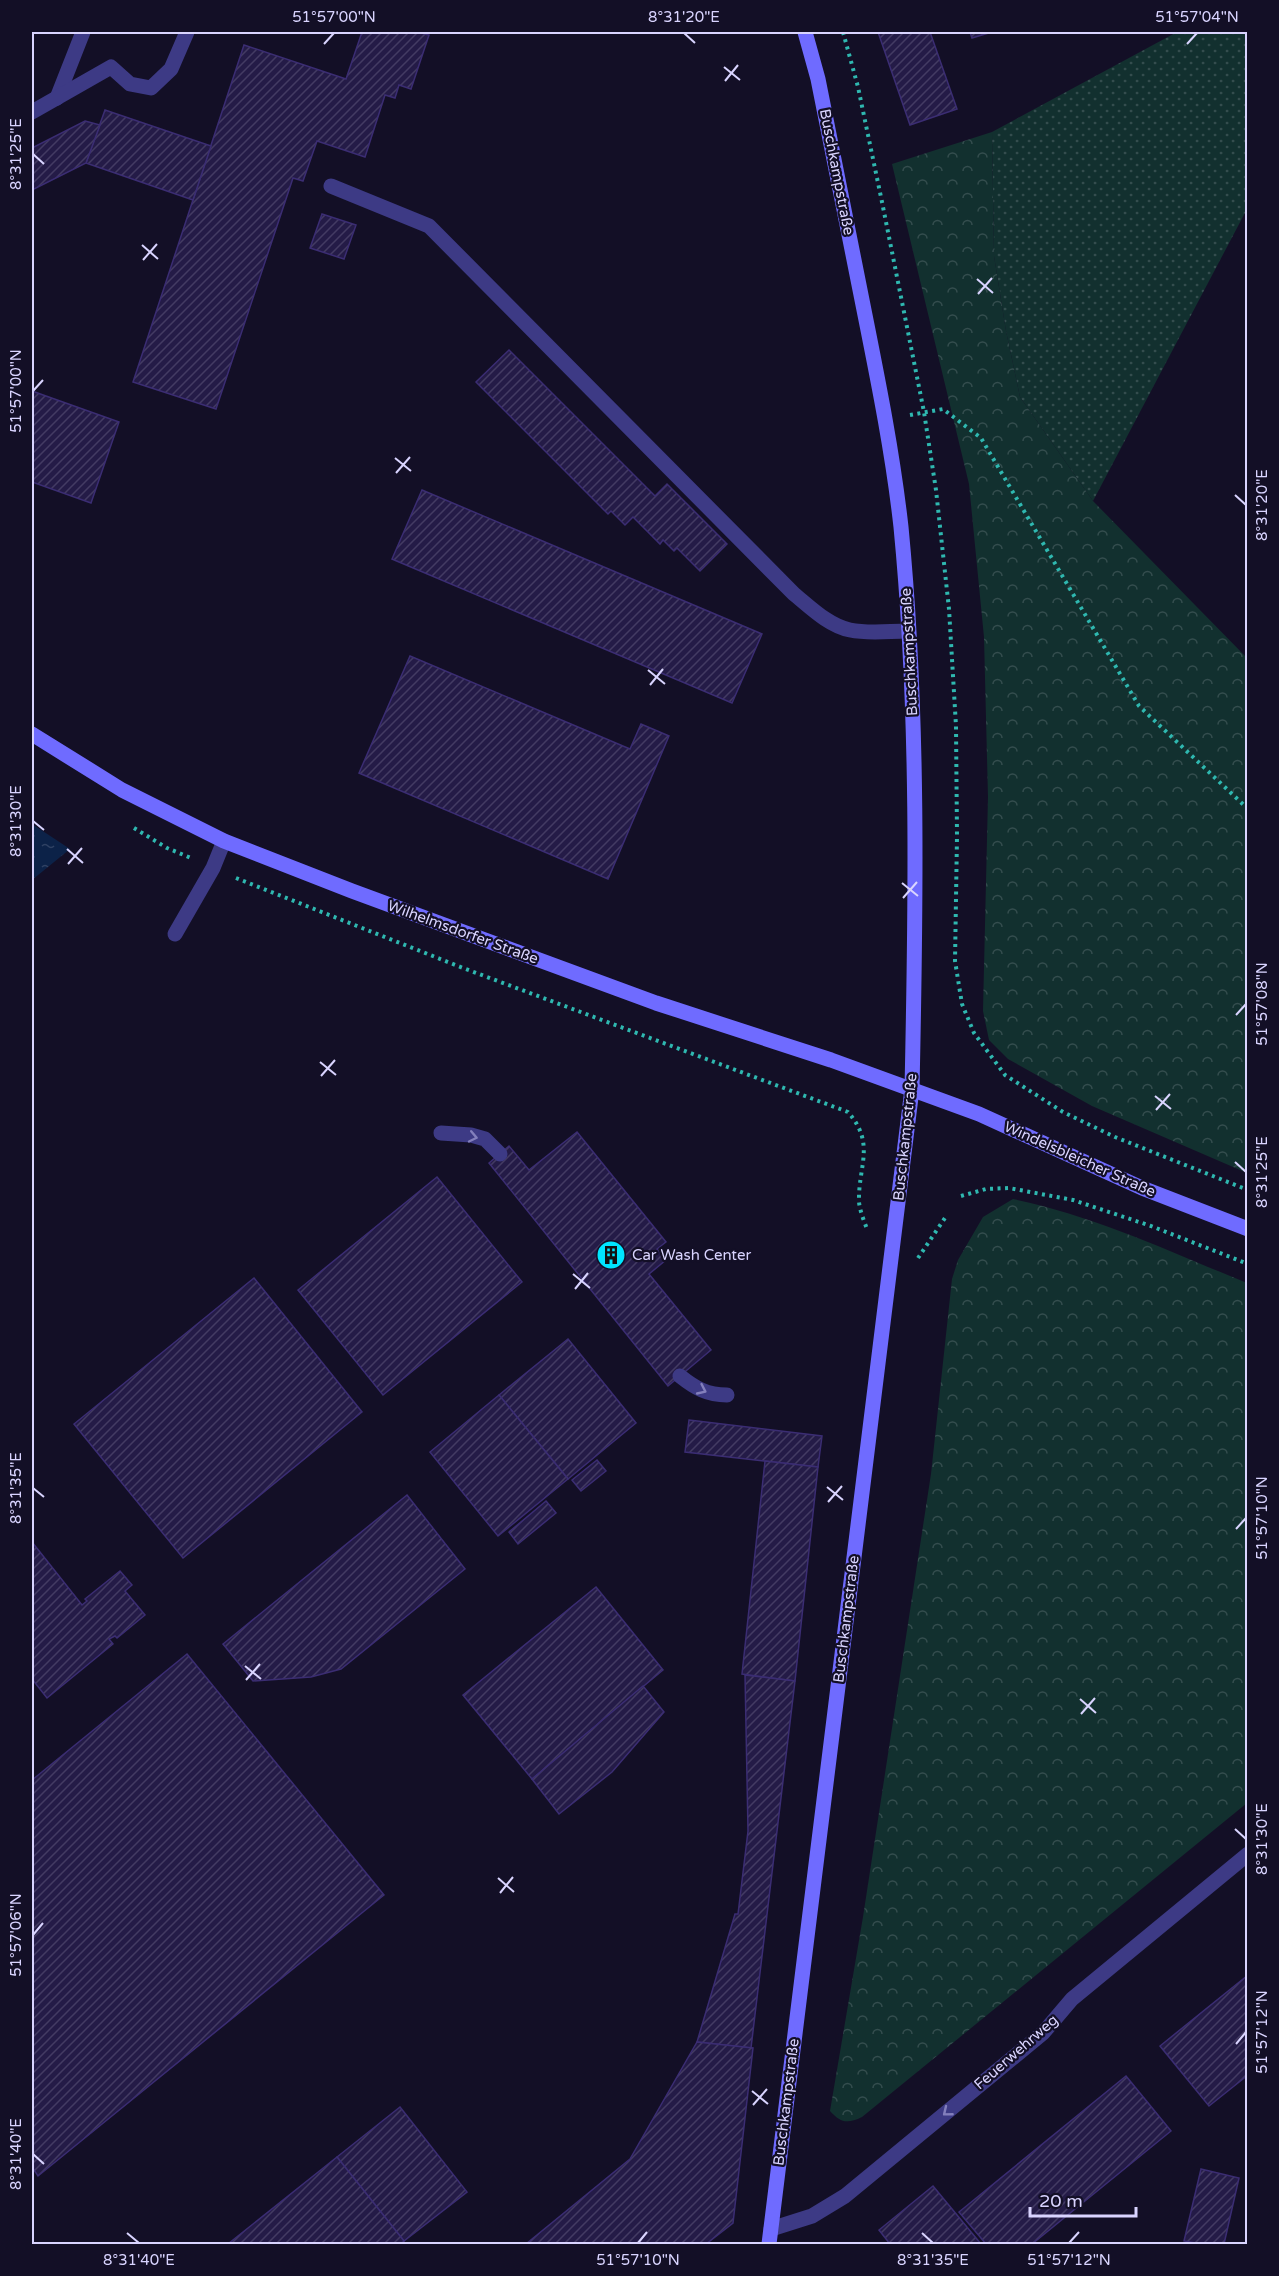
<svg xmlns="http://www.w3.org/2000/svg" width="1279" height="2276" font-family="'Varela Round',sans-serif">
<style>
.grass{fill:url(#grass-dots)}
.forest{fill:url(#forest-crowns)}
.water{fill:url(#water-ripples)}
.building{fill:url(#building-hatch);stroke:#3b2d73;stroke-width:1.5}
.lines{fill:none;stroke-linecap:round;stroke-linejoin:round}
.path{stroke:#2fb8b0;stroke-width:4;stroke-dasharray:3 4.5;stroke-linecap:butt}
.lane{stroke:#3d3a85;stroke-width:15}
.street{stroke:#3d3a85;stroke-width:15}
.secondary{stroke:#6f6bff;stroke-width:15}
.oneway{stroke:#837fbc}
.ticks{fill:none;stroke:#d9d4ff;stroke-width:2}
.labels{text-anchor:middle;stroke-width:4.5;stroke-linejoin:round;paint-order:stroke}
.street-label{font-size:15px;fill:#d9d4ff;stroke:#130f26}
.poi-label{font-size:15px;fill:#d9d4ff;stroke:#130f26;text-anchor:start}
.neatline{fill:none;stroke:#d9d4ff;stroke-width:2}
.ticks-label{font-size:15px;text-anchor:middle;fill:#d9d4ff}
</style>
<defs>
<pattern id="grass-dots" width="8" height="8" patternUnits="userSpaceOnUse" patternTransform="scale(1.5)"><rect width="8" height="8" fill="#12302f"/><path d="M2 2h.1M6 6h.1" fill="none" stroke="#344d4e" stroke-width="1.8" stroke-linecap="round"/></pattern>
<pattern id="forest-crowns" width="20" height="18" patternUnits="userSpaceOnUse" patternTransform="scale(1.5)"><rect width="20" height="18" fill="#12302f"/><path d="M2 6a3 3 0 1 1 6 0M12 15a3 3 0 1 1 6 0" fill="none" stroke="#344d4e"/></pattern>
<pattern id="water-ripples" width="26" height="14" patternUnits="userSpaceOnUse" patternTransform="scale(1.5)"><rect width="26" height="14" fill="#0c2248"/><path d="M2 4q2-2 4 0t4 0M15 11q2-2 4 0t4 0" fill="none" stroke="#2f4163"/></pattern>
<pattern id="building-hatch" width="6" height="6" patternUnits="userSpaceOnUse" patternTransform="scale(1.5)"><rect width="6" height="6" fill="#241b47"/><path d="M-1 1l2-2M0 6l6-6M5 7l2-2" fill="none" stroke="#433b63"/></pattern>
</defs>
<rect width="100%" height="100%" fill="#130f26"/>
<!-- grass -->
<path class="grass" d="M1177,32H1247V209L1093,501L1020,397L1006,331L994,256L992,132Z"/>
<!-- forest -->
<g class="forest">
<path d="M992,132L994,256L1006,331L1020,397L1093,501L1247,658V1173L1092,1106L1008,1059L989,1040L983,1011L988,797L984,637L969,484L892,164Z"/>
<path d="M1013,1199C1095,1216 1171,1252 1247,1283V1803L862,2117C847,2124 841,2123 830,2111L863,1917L931,1474L952,1279L958,1260L983,1217Z"/>
</g>
<!-- water -->
<path class="water" d="M32,824L70,849L32,880Z"/>
<!-- building -->
<g class="building">
<path d="M362,32H417L429,35L411,89L399,85L395,98L385,95L365,157L317,141L303,181L293,178L216,409L133,382L244,45L346,79Z"/>
<path d="M878,32H930L957,109L910,125Z"/>
<path d="M970,32H992L972,38Z"/>
<path d="M105,110L211,146L193,200L86,163Z"/>
<path d="M85,121L100,125L86,163L32,190V148Z"/>
<path d="M322,214L356,225L344,259L310,248Z"/>
<path d="M509,350L655,496L667,484L727,544L700,571L677,548L674,551L663,540L660,544L633,517L625,525L611,511L608,514L476,382Z"/>
<path d="M32,391L119,422L91,503L32,482Z"/>
<path d="M422,490L762,634L732,703L392,559Z"/>
<path d="M410,656L630,749L641,724L669,736L608,879L359,773Z"/>
<path d="M577,1132L666,1242L657,1249L666,1260L649,1274L711,1350L668,1386L489,1163L509,1146L529,1170Z"/>
<path d="M437,1177L522,1282L383,1395L298,1290Z"/>
<path d="M254,1278L362,1412L183,1558L74,1424Z"/>
<path d="M568,1339L636,1423L568,1479L499,1395Z"/>
<path d="M499,1395L568,1479L498,1536L430,1452Z"/>
<path d="M689,1420L822,1436L818,1467L685,1452Z"/>
<path d="M597,1460L606,1471L581,1491L572,1480Z"/>
<path d="M765,1461L818,1467L795,1681L742,1674Z"/>
<path d="M407,1495L465,1569L341,1669L311,1677L253,1681L223,1644Z"/>
<path d="M546,1501L556,1513L518,1544L509,1532Z"/>
<path d="M32,1542L82,1605L87,1601L85,1599L120,1571L132,1585L125,1591L145,1615L117,1638L115,1636L109,1639L113,1644L47,1698L32,1679Z"/>
<path d="M596,1587L663,1670L532,1779L463,1695Z"/>
<path d="M187,1654L384,1895L38,2176L32,2167V1780Z"/>
<path d="M745,1675L795,1681L751,2048L697,2042L735,1914H738L748,1831Z"/>
<path d="M643,1686L664,1712L612,1772L559,1814L532,1779Z"/>
<path d="M1248,1975V2075L1209,2106L1160,2046Z"/>
<path d="M697,2042L753,2048L733,2223L706,2244H526L630,2159Z"/>
<path d="M1126,2076L1171,2131L1032,2244H986L959,2212Z"/>
<path d="M400,2107L467,2192L404,2241L337,2157Z"/>
<path d="M337,2157L404,2241L401,2244H228Z"/>
<path d="M1201,2169L1239,2178L1224,2244H1201L1184,2241Z"/>
<path d="M933,2186L981,2244H890L879,2230Z"/>
</g>
<g class="lines">
<!-- path -->
<g class="path">
<path d="M843,32L858,87L882,202L924,412L936,490L949,609L956,726L957,836L955,961L962,1004L974,1033L1005,1075L1063,1112L1115,1137L1248,1190"/>
<path d="M910,415L943,409L981,438L1139,706L1248,809"/>
<path d="M134,828L167,848L191,858"/>
<path d="M236,878L463,968L848,1112C876,1144 858,1166 859,1202C860,1211 864,1221 867,1229"/>
<path d="M961,1196L986,1189L1009,1188L1073,1200L1151,1226L1248,1264"/>
<path d="M918,1258L945,1218"/>
</g>
<!-- lane -->
<g class="lane">
<path d="M57,98L83,32"/>
<path d="M32,112L111,67L130,84L151,88L171,69L187,32"/>
<path d="M331,186L429,226L794,594C810,607 829,626 850,630C869,634 889,631 908,631"/>
<path d="M175,934L213,868L224,841"/>
<path d="M441,1133L471,1135L485,1139L500,1154"/>
<path d="M680,1376C695,1388 707,1395 727,1395"/>
</g>
<!-- street -->
<path class="street" d="M771,2229L812,2216L845,2196L1043,2033L1072,1999L1248,1854"/>
<!-- secondary -->
<g class="secondary">
<path d="M32,734L122,790L224,841L352,891L656,1003L831,1060L979,1114L1142,1188L1248,1229"/>
<path d="M769,2244L912,1089C916,902 919,713 901,527C893,455 879,385 865,315C849,236 834,157 818,79L805,32"/>
</g>
</g>
<!-- one-way arrows -->
<defs><path id="oneway-chevron" d="M-2-3.5L2.5 0L-2 3.5" fill="none" stroke-width="1.6" stroke-linecap="round" stroke-linejoin="round" transform="scale(1.5)"/></defs>
<g class="oneway">
<use href="#oneway-chevron" transform="translate(473 1137) rotate(12)"/>
<use href="#oneway-chevron" transform="translate(702 1390) rotate(25)"/>
<use href="#oneway-chevron" transform="translate(947 2112) rotate(141)"/>
</g>
<!-- ticks -->
<path class="ticks" d="M684,33L695,43M324,44L334,33M1187,44L1197,33M724,67L740,80M725,81L738,65M33,154L44,164M142,245L158,259M143,260L157,244M977,279L993,293M978,294L992,278M33,391L43,380M395,458L411,471M396,473L410,457M1235,495L1246,505M648,670L665,684M650,685L663,669M33,821L44,830M67,849L83,863M68,864L82,848M902,883L918,896M903,898L917,882M1236,1015L1246,1004M320,1062L336,1075M321,1076L335,1060M1155,1096L1171,1109M1156,1110L1170,1094M1235,1162L1246,1172M573,1274L590,1288M575,1289L588,1273M827,1487L843,1500M33,1488L44,1497M828,1502L842,1486M1236,1529L1246,1518M245,1666L261,1679M246,1680L260,1664M1080,1699L1096,1713M1081,1714L1095,1698M1235,1829L1246,1839M498,1878L514,1892M500,1893L513,1877M33,1935L43,1923M1236,2044L1246,2032M752,2091L768,2104M753,2105L767,2089M33,2154L44,2164M127,2233L139,2243M922,2233L933,2243M638,2243L647,2232M1069,2243L1079,2232"/>
<!-- icons -->
<defs>
<g id="building-disc" transform="scale(1.5)"><circle r="9.5" fill="#00e5ff" stroke="#130f26"/><path d="M-4-6H4V6H1V3H-1V6H-4ZM-2.5-4.3h1.7v1.8h-1.7ZM.8-4.3h1.7v1.8H.8ZM-2.5-1h1.7V.8h-1.7ZM.8-1h1.7V.8H.8Z" fill="#111"/></g>
</defs>
<g fill-rule="evenodd">
<use href="#building-disc" x="611" y="1255"/>
</g>
<g class="labels">
<!-- street labels -->
<g class="street-label">
<text transform="translate(837 172) rotate(79)" y="5">Buschkampstraße</text>
<text transform="translate(909 652) rotate(-93)" y="5">Buschkampstraße</text>
<text transform="translate(463 932) rotate(20)" y="5">Wilhelmsdorfer Straße</text>
<text transform="translate(905 1137) rotate(-84)" y="5">Buschkampstraße</text>
<text transform="translate(1080 1159) rotate(24)" y="5">Windelsbleicher Straße</text>
<text transform="translate(846 1619) rotate(-83)" y="5">Buschkampstraße</text>
<text transform="translate(1016 2052) rotate(-41)" y="5">Feuerwehrweg</text>
<text transform="translate(786 2102) rotate(-83)" y="5">Buschkampstraße</text>
</g>
<!-- poi labels -->
<g class="poi-label">
<text x="632" y="1260">Car Wash Center</text>
</g>
</g>
<!-- border -->
<rect width="1279" height="2276" fill="none" stroke="#130f26" stroke-width="66"/>
<!-- scale -->
<path d="M1030 2207v9h106v-9" fill="none" stroke="#d9d4ff" stroke-width="3"/>
<text x="1039" y="2207" font-size="18" fill="#d9d4ff" stroke="#130f26" stroke-width="4.5" paint-order="stroke">20 m</text>
<rect x="33" y="33" width="1213" height="2210" class="neatline"/>
<g class="ticks-label">
<text x="334" y="22">51°57'00"N</text>
<text x="684" y="22">8°31'20"E</text>
<text x="1197" y="22">51°57'04"N</text>
<text transform="translate(16 154) rotate(-90)" y="5">8°31'25"E</text>
<text transform="translate(16 391) rotate(-90)" y="5">51°57'00"N</text>
<text transform="translate(1262 505) rotate(-90)" y="5">8°31'20"E</text>
<text transform="translate(16 821) rotate(-90)" y="5">8°31'30"E</text>
<text transform="translate(1262 1004) rotate(-90)" y="5">51°57'08"N</text>
<text transform="translate(1262 1172) rotate(-90)" y="5">8°31'25"E</text>
<text transform="translate(16 1488) rotate(-90)" y="5">8°31'35"E</text>
<text transform="translate(1262 1518) rotate(-90)" y="5">51°57'10"N</text>
<text transform="translate(1262 1839) rotate(-90)" y="5">8°31'30"E</text>
<text transform="translate(16 1935) rotate(-90)" y="5">51°57'06"N</text>
<text transform="translate(1262 2032) rotate(-90)" y="5">51°57'12"N</text>
<text transform="translate(16 2154) rotate(-90)" y="5">8°31'40"E</text>
<text x="139" y="2265">8°31'40"E</text>
<text x="638" y="2265">51°57'10"N</text>
<text x="933" y="2265">8°31'35"E</text>
<text x="1069" y="2265">51°57'12"N</text>
</g>
</svg>
